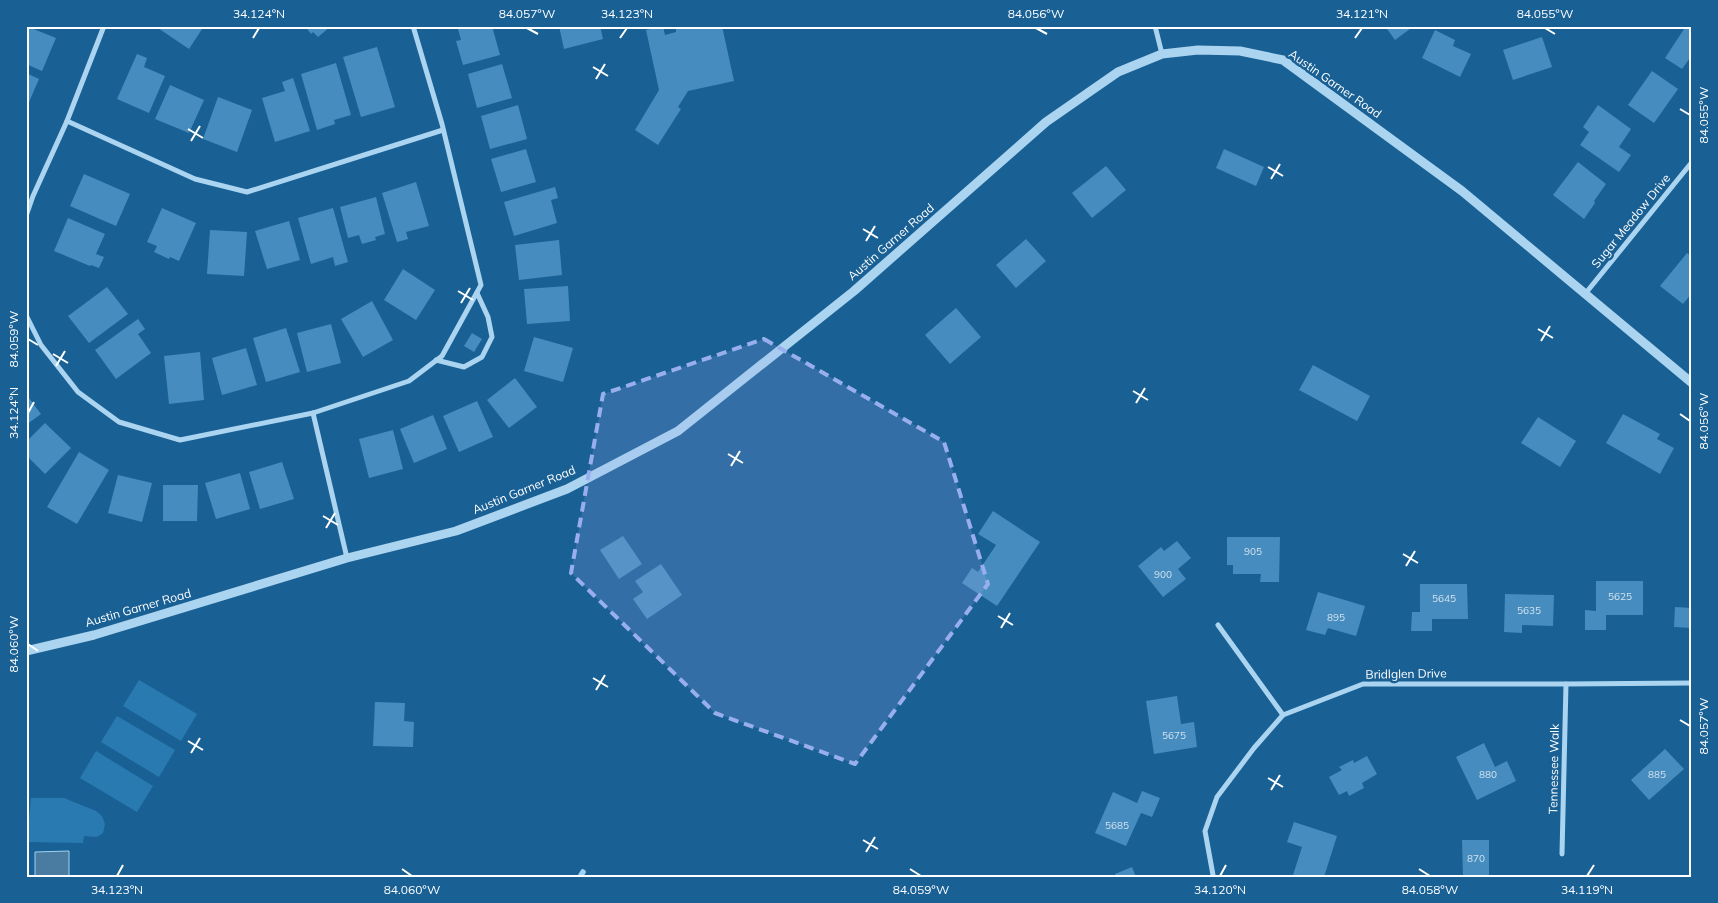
<svg xmlns="http://www.w3.org/2000/svg" width="1718" height="903" font-family="Mulish,sans-serif">
<style>
.green{fill:#297ab1}
.water{fill:#4a7ca1;stroke:#9ed1f2}
.lines{fill:none;stroke-linecap:round;stroke-linejoin:round}
.stream{stroke:#9ed1f2;stroke-width:5.5}
.building{fill:#468cbe}
.minor{stroke:#abd4f0;stroke-width:5}
.tertiary{stroke:#abd4f0;stroke-width:9}
.marked{fill:#99afed;fill-opacity:0.2;stroke:#99afed;stroke-width:4;stroke-dasharray:10 6;stroke-linejoin:round}
.ticks{fill:none;stroke:#fff;stroke-width:2}
.labels{text-anchor:middle;stroke-width:5;stroke-linejoin:round;paint-order:stroke}
.number-label{font-size:10px;fill:#d1e2ef}
.street-label{font-size:12px;fill:#fff;stroke:#196095}
.neatline{fill:none;stroke:#fff;stroke-width:2}
.ticks-label{font-size:12px;text-anchor:middle;fill:#fff}
</style>
<rect width="100%" height="100%" fill="#196095"/>
<!-- green -->
<g class="green">
<path d="M139,680L197,714L181,741L123,706Z"/>
<path d="M117,716L175,750L159,777L101,742Z"/>
<path d="M96,751L153,786L137,812L80,778Z"/>
<path d="M31,798H64L96,811L102,816L105,824L103,833L97,837L84,836L83,843L27,842Z"/>
</g>
<!-- water -->
<path class="water" d="M69,851V877H35V852Z"/>
<g class="lines">
<!-- stream -->
<path class="stream" d="M580,877L583,872"/>
</g>
<!-- building -->
<g class="building">
<path d="M26,26L56,38L42,71L26,64Z"/>
<path d="M155,26H204L189,49Z"/>
<path d="M305,26H331L318,37L313,32L311,34Z"/>
<path d="M467,26H492L500,55L463,65L456,41L461,40L458,29Z"/>
<path d="M559,26H600L603,39L564,49Z"/>
<path d="M663,26L665,35L676,32V29L688,26H722L734,81L688,91L678,107L681,109L658,145L635,130L659,90L646,30Z"/>
<path d="M1385,26H1414L1395,40Z"/>
<path d="M1686,26H1692V55L1682,69L1665,58Z"/>
<path d="M1435,30L1455,40L1453,46L1471,54L1460,77L1422,58Z"/>
<path d="M1542,37L1552,67L1513,80L1503,50Z"/>
<path d="M377,47L395,107L361,117L343,57Z"/>
<path d="M137,54L147,58L144,67L165,76L149,113L117,99Z"/>
<path d="M336,63L351,115L334,120L335,124L317,130L301,74Z"/>
<path d="M502,64L512,98L477,108L468,74Z"/>
<path d="M1652,71L1678,89L1654,123L1628,105Z"/>
<path d="M26,73L39,79L29,102L26,101Z"/>
<path d="M293,78L310,131L275,142L262,98L285,91L282,82Z"/>
<path d="M170,85L204,100L189,133L155,119Z"/>
<path d="M218,97L252,110L237,152L203,139Z"/>
<path d="M518,105L527,139L490,149L481,116Z"/>
<path d="M1598,105L1631,129L1619,147L1631,155L1619,172L1580,145L1589,132L1583,127Z"/>
<path d="M526,149L536,182L501,192L491,159Z"/>
<path d="M1224,149L1264,167L1256,186L1216,168Z"/>
<path d="M1578,162L1606,184L1594,201L1595,203L1584,219L1553,195Z"/>
<path d="M1106,166L1126,190L1092,218L1072,193Z"/>
<path d="M84,174L130,194L116,226L70,206Z"/>
<path d="M416,182L429,226L406,232L408,239L397,242L382,193Z"/>
<path d="M555,187L558,198L551,200L557,223L514,236L504,202Z"/>
<path d="M376,197L385,234L375,237L376,240L362,244L359,235L348,238L340,207Z"/>
<path d="M162,208L196,223L179,261L170,257L169,259L154,252L157,246L147,242Z"/>
<path d="M333,208L348,262L335,266L333,257L311,264L298,218Z"/>
<path d="M68,218L105,234L96,254L104,257L99,268L91,265L90,266L54,251Z"/>
<path d="M289,221L300,260L267,269L255,231Z"/>
<path d="M210,230L247,232L244,276L207,274Z"/>
<path d="M1026,239L1046,261L1016,288L996,265Z"/>
<path d="M559,240L562,275L519,280L515,245Z"/>
<path d="M1687,253L1692,256V293L1683,304L1660,286Z"/>
<path d="M403,269L435,290L416,320L384,300Z"/>
<path d="M568,286L570,321L527,324L524,289Z"/>
<path d="M107,287L128,314L89,343L68,316Z"/>
<path d="M372,301L393,340L363,357L341,319Z"/>
<path d="M956,308L981,337L950,364L925,335Z"/>
<path d="M138,319L145,329L138,334L151,353L116,379L95,350Z"/>
<path d="M331,324L341,363L307,372L297,333Z"/>
<path d="M286,328L300,372L266,382L253,338Z"/>
<path d="M472,333L482,339L474,352L464,346Z"/>
<path d="M534,337L573,348L563,382L524,371Z"/>
<path d="M246,348L257,385L222,395L212,358Z"/>
<path d="M200,352L204,400L169,404L164,356Z"/>
<path d="M1313,365L1370,396L1357,421L1299,390Z"/>
<path d="M515,378L537,407L509,428L487,400Z"/>
<path d="M26,394L41,414L26,425Z"/>
<path d="M477,401L493,437L459,452L443,416Z"/>
<path d="M1623,414L1660,434L1657,439L1674,448L1660,474L1606,443Z"/>
<path d="M433,415L447,449L414,463L400,429Z"/>
<path d="M1538,417L1576,441L1560,467L1521,443Z"/>
<path d="M45,423L71,448L45,474L26,455V442Z"/>
<path d="M393,430L403,469L369,478L359,439Z"/>
<path d="M79,452L109,470L77,524L47,507Z"/>
<path d="M282,462L294,499L260,509L249,472Z"/>
<path d="M240,473L250,509L216,519L205,483Z"/>
<path d="M118,475L152,483L142,522L108,513Z"/>
<path d="M163,485H198L197,521H163Z"/>
<path d="M993,511L1040,542L997,606L962,583L972,568L978,572L996,545L978,534Z"/>
<path d="M623,536L642,564L619,579L600,550Z"/>
<path d="M1227,537H1280L1279,582H1260L1261,574H1233V565H1227Z"/>
<path d="M1177,541L1191,558L1178,569L1186,579L1163,597L1138,566L1161,547L1164,551Z"/>
<path d="M661,564L682,595L647,619L633,599L643,592L635,581Z"/>
<path d="M1596,581H1643V615H1606V630H1585V610L1596,611Z"/>
<path d="M1420,584H1467L1468,619H1432V631H1411L1412,612H1420Z"/>
<path d="M1318,592L1365,606L1356,636L1328,628L1325,635L1306,630Z"/>
<path d="M1505,594L1554,595L1553,626L1522,625V633L1504,632Z"/>
<path d="M1675,607L1692,608V628L1674,627Z"/>
<path d="M1177,696L1181,724L1194,722L1197,747L1154,754L1146,701Z"/>
<path d="M375,702L405,703L404,721L414,722L413,747L373,746Z"/>
<path d="M1484,743L1495,767L1507,761L1516,781L1477,800L1456,757Z"/>
<path d="M1665,749L1684,769L1649,800L1631,780Z"/>
<path d="M1367,756L1377,774L1362,783L1364,788L1349,796L1347,791L1339,795L1329,777L1342,770L1339,767L1353,760L1354,763Z"/>
<path d="M1142,791L1160,798L1152,817L1141,813L1126,846L1095,833L1113,792L1137,803Z"/>
<path d="M1294,822L1337,836L1324,877H1298L1293,875L1302,847L1287,842Z"/>
<path d="M1462,840H1489V877H1463Z"/>
<path d="M1132,867L1136,877H1116L1115,874Z"/>
</g>
<g class="lines">
<!-- minor -->
<g class="minor">
<path d="M1155,26L1162,54"/>
<path d="M67,121L195,179L247,192L443,130"/>
<path d="M26,216L33,196L67,121L104,26"/>
<path d="M1585,294L1692,162"/>
<path d="M26,315L41,345L78,392L119,422L180,440L313,413L409,381L442,356L481,285L442,124L413,26"/>
<path d="M436,360L464,367L482,357L492,337L488,317L477,293"/>
<path d="M313,413L347,558"/>
<path d="M1218,625L1283,715"/>
<path d="M1562,854L1566,684"/>
<path d="M1213,875L1205,831L1217,797L1254,748L1283,715L1363,684H1566L1692,683"/>
</g>
<!-- tertiary -->
<path class="tertiary" d="M26,651L94,635L347,558L456,531L567,489L678,431L854,291L1046,122L1118,72L1162,54L1198,50L1240,51L1283,60L1462,191L1692,383"/>
</g>
<!-- marked area -->
<path class="marked" d="M764,339L944,442L988,584L855,764L715,713L571,573L603,394Z"/>
<!-- ticks -->
<path class="ticks" d="M527,28L538,34M1036,28L1047,34M1545,28L1555,34M253,38L259,28M620,38L627,28M1355,38L1362,28M593,67L608,76M596,79L605,64M1680,109L1690,115M188,129L203,138M191,141L200,126M1268,167L1283,176M1271,179L1280,164M863,229L878,238M866,241L875,226M458,291L473,300M461,303L470,288M1538,329L1553,338M28,339L38,345M1541,341L1550,326M53,354L68,363M56,366L65,351M1133,391L1148,400M1136,403L1145,388M28,413L34,402M1680,414L1690,421M728,454L743,463M731,466L740,451M323,516L338,525M326,528L335,513M1403,554L1418,563M1406,566L1415,551M998,616L1013,625M1001,628L1010,613M28,644L38,651M593,678L608,687M596,690L605,675M1680,720L1690,726M188,741L203,750M191,753L200,738M1268,778L1283,787M1271,790L1280,775M863,840L878,849M866,852L875,837M402,869L412,876M910,869L921,876M1419,869L1430,876M117,876L123,865M1220,876L1226,865M1587,876L1594,865"/>
<g class="labels">
<!-- number labels -->
<g class="number-label">
<text x="1253" y="555">905</text>
<text x="1163" y="578">900</text>
<text x="1620" y="600">5625</text>
<text x="1444" y="602">5645</text>
<text x="1529" y="614">5635</text>
<text x="1336" y="621">895</text>
<text x="1174" y="739">5675</text>
<text x="1488" y="778">880</text>
<text x="1657" y="778">885</text>
<text x="1117" y="829">5685</text>
<text x="1476" y="862">870</text>
</g>
<!-- street labels -->
<g class="street-label">
<text transform="translate(1335 84) rotate(35)" y="4">Austin Garner Road</text>
<text transform="translate(1631 221) rotate(-51)" y="4">Sugar Meadow Drive</text>
<text transform="translate(891 242) rotate(-41)" y="4">Austin Garner Road</text>
<text transform="translate(524 490) rotate(-22)" y="4">Austin Garner Road</text>
<text transform="translate(138 608) rotate(-16)" y="4">Austin Garner Road</text>
<text transform="translate(1406 674) rotate(-1)" y="4">Bridlglen Drive</text>
<text transform="translate(1554 769) rotate(-89)" y="4">Tennessee Walk</text>
</g>
</g>
<!-- border -->
<rect width="1718" height="903" fill="none" stroke="#196095" stroke-width="55"/>
<rect x="28" y="28" width="1662" height="848" class="neatline"/>
<g class="ticks-label">
<text x="259" y="18">34.124°N</text>
<text x="527" y="18">84.057°W</text>
<text x="627" y="18">34.123°N</text>
<text x="1036" y="18">84.056°W</text>
<text x="1362" y="18">34.121°N</text>
<text x="1545" y="18">84.055°W</text>
<text transform="translate(1704 115) rotate(-90)" y="4">84.055°W</text>
<text transform="translate(14 339) rotate(-90)" y="4">84.059°W</text>
<text transform="translate(14 413) rotate(-90)" y="4">34.124°N</text>
<text transform="translate(1704 421) rotate(-90)" y="4">84.056°W</text>
<text transform="translate(14 644) rotate(-90)" y="4">84.060°W</text>
<text transform="translate(1704 726) rotate(-90)" y="4">84.057°W</text>
<text x="117" y="894">34.123°N</text>
<text x="412" y="894">84.060°W</text>
<text x="921" y="894">84.059°W</text>
<text x="1220" y="894">34.120°N</text>
<text x="1430" y="894">84.058°W</text>
<text x="1587" y="894">34.119°N</text>
</g>
</svg>
